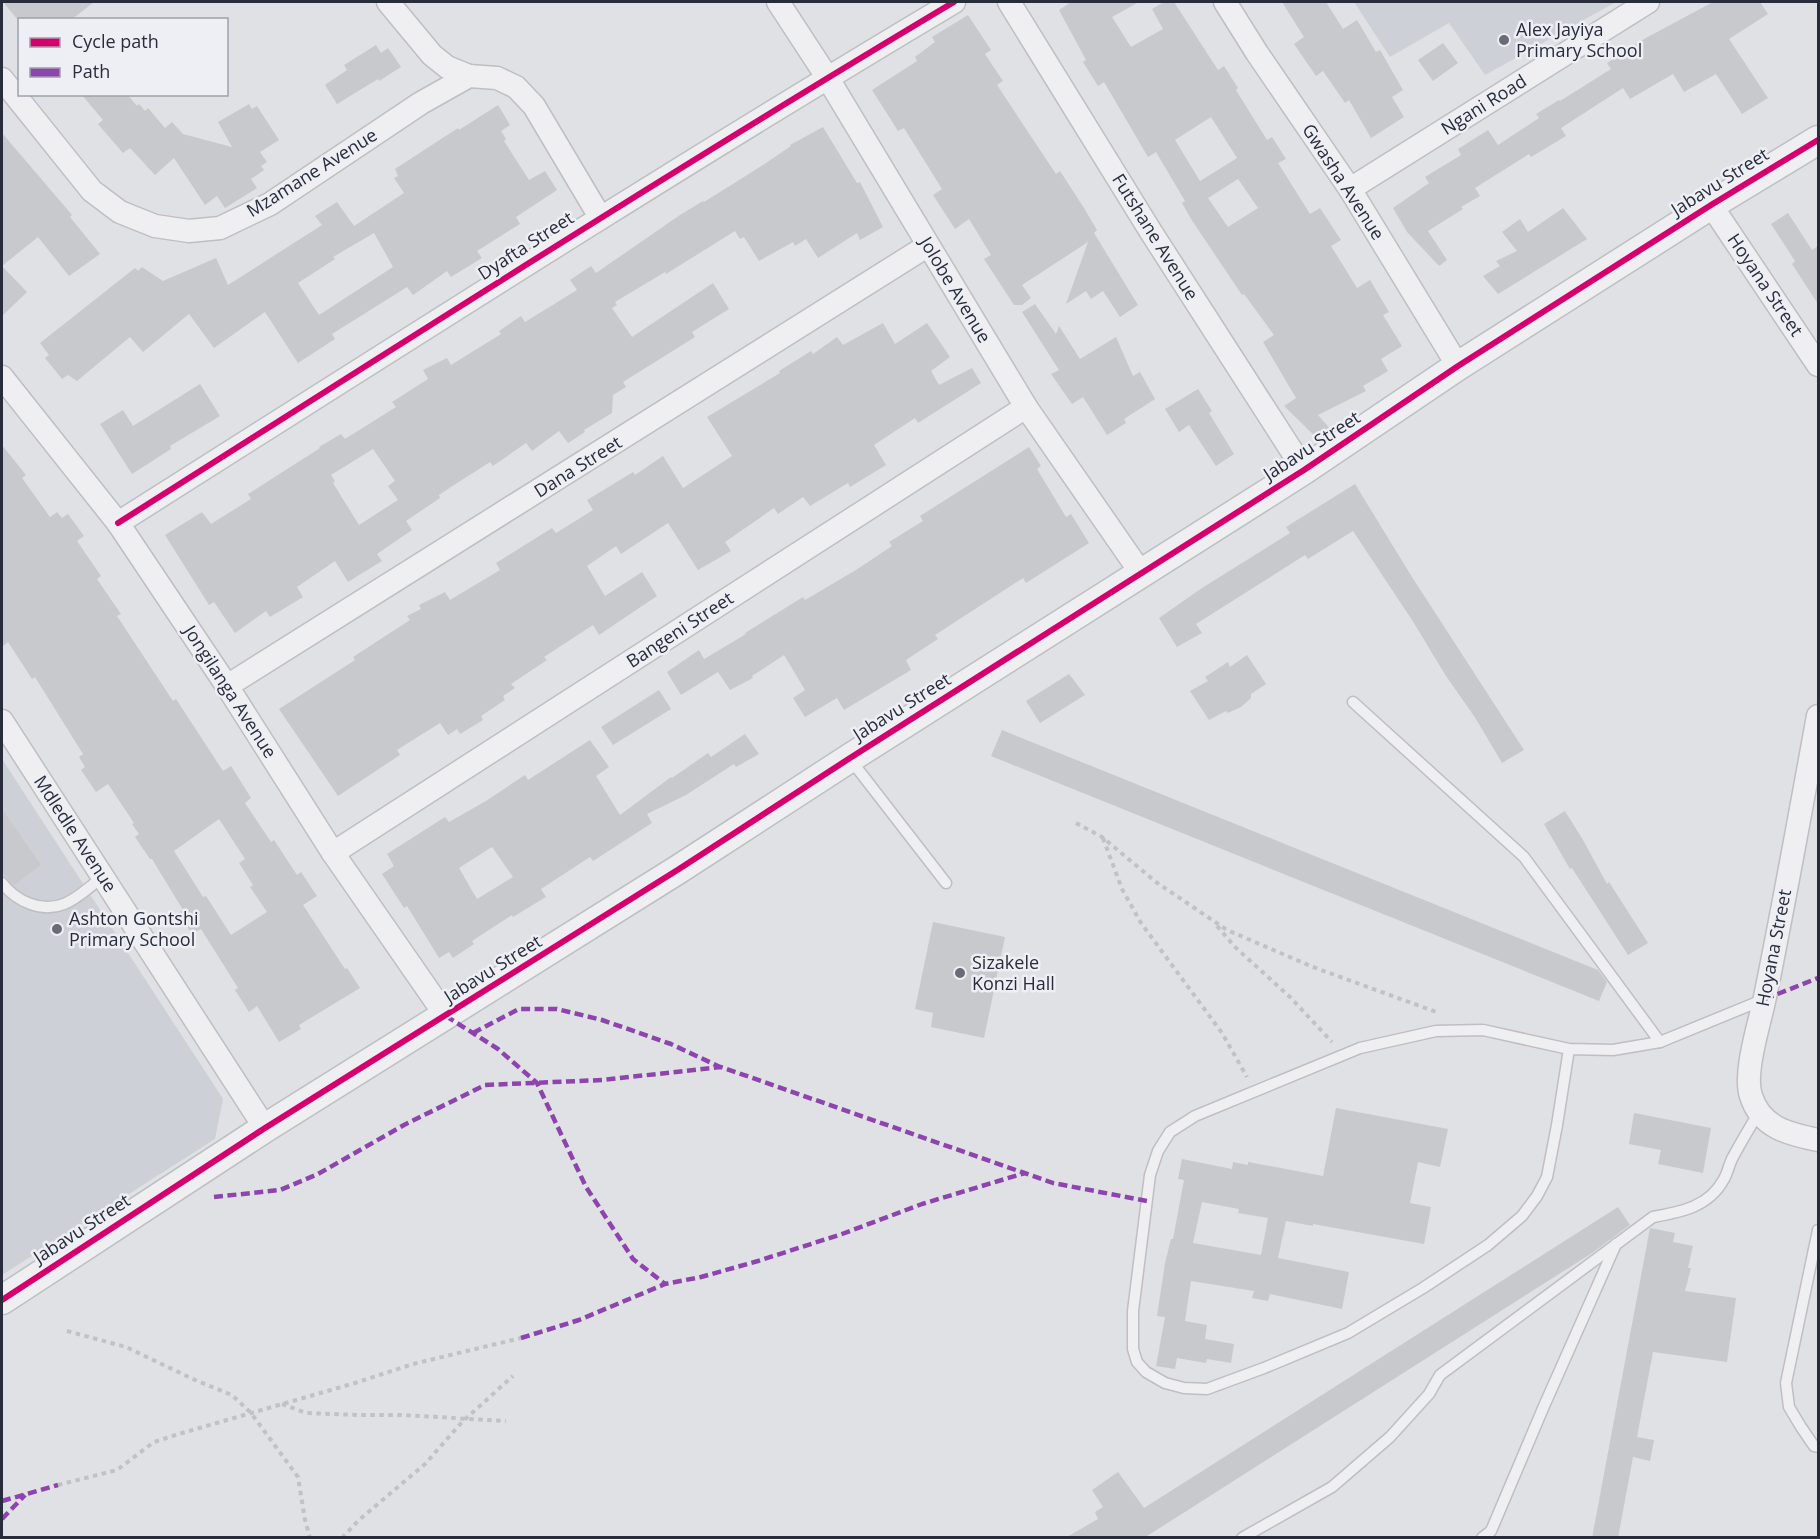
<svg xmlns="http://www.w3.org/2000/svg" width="1820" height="1539" font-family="'Open Sans',sans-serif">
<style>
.built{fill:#ced0d7}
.building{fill:#c8c9cc;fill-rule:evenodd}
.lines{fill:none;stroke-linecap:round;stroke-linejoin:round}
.service-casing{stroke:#bebfc2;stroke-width:13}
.minor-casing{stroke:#bebfc2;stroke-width:25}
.tertiary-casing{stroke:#bebfc2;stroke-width:31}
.path{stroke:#c1c2c7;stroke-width:4;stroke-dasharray:4.5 4.5;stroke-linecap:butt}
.service{stroke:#efeff1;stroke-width:10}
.minor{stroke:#efeff1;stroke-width:22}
.tertiary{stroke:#efeff1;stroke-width:28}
.quiet{stroke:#8e44ad;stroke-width:4.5;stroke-dasharray:9 4.5;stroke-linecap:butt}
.cycleway-casing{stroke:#edeff4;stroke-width:10}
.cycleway{stroke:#d6006c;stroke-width:6}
.poi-dot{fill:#696c76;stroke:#edeff4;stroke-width:2}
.labels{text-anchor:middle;stroke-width:5;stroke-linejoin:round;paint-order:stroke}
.poi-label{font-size:18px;fill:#292d3b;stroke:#edeff4;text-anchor:start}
.street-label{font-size:18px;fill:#292d3b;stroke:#edeff4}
</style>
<rect width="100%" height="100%" fill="#e0e1e4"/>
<!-- built -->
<g class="built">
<path d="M1354,2H1616L1485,75L1449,23L1390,57Z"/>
<path d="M2,759L223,1099L215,1139L2,1275Z"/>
</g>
<!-- building -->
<g class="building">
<path d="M3,2H94L71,20H18Z"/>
<path d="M1071,2H1139L1112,17L1131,47L1163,29L1152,9L1164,2H1174L1218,70L1224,66L1238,88L1236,90L1267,140L1272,137L1286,159L1278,163L1310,214L1320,208L1341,240L1331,246L1357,288L1370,280L1389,312L1383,315L1402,346L1381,359L1388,371L1363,386L1366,391L1318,415L1332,431L1319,440L1284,406L1296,398L1263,342L1274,335L1244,294L1242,295L1191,219L1182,203L1185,201L1156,152L1148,157L1104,82L1098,86L1083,62L1086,60L1059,10ZM1211,117L1237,158L1200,181L1175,140ZM1238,179L1258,208L1228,227L1208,198Z"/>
<path d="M1282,2H1326L1343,29L1357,20L1376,52L1380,50L1403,90L1392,97L1404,117L1371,138L1349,100L1345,103L1323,71L1316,76L1294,44L1304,37Z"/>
<path d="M1713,2H1760L1768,14L1729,39L1768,98L1742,114L1716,74L1684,92L1673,74L1630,99L1623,88L1561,128L1566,136L1531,157L1529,154L1475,188L1480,196L1461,207L1463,209L1428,231L1447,260L1439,266L1407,232L1393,208L1429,183L1425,177L1461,155L1458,149L1488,130L1498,145L1539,118L1536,114L1559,100L1560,101L1611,69L1607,63L1644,39Z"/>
<path d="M968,15L991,50L985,54L1003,81L997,85L1056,174L1060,171L1084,208L1097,230L1094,233L1138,305L1120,317L1103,291L1091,299L1086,291L1066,304L1088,242L1022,285L1031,298L1022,305H1014L984,259L991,255L969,219L955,229L933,195L942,189L904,128L898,131L872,90L917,61L915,57L935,42L932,37Z"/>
<path d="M1443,43L1458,63L1433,81L1418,60Z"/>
<path d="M376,45L381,53L388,48L401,67L379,81L378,79L337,104L325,85L347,70L344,65Z"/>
<path d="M81,94H127L137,106L139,104L145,111L148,108L165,128L172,122L183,134L232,147L218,122L249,104L252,109L257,106L279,140L260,152L267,162L261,166L264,170L251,179L257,188L225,208L217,196L205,205L174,158L155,175L130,148L123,153L98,124L103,120Z"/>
<path d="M498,105L510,125L501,131L506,139L504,141L529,180L545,171L557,190L516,217L520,224L477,251L482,258L451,277L447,271L413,295L407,287L332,334L335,339L298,363L265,312L214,348L189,314L143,352L130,337L77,381L68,375L62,379L45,358L49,355L40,343L135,268L138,271L142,267L163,281L216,258L228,285L322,225L315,216L337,202L354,226L404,193L394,178L398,176L395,169L458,128L459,130ZM374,233L393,267L319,315L298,283L335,259L333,257Z"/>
<path d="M823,127L857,183L860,182L883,227L860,240L857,233L818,258L806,239L795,246L793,242L759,261L744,237L740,239L735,231L666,274L665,272L615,302L617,305L612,308L632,337L713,283L729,309L692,332L695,337L623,382L626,387L613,395L612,413L584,430L585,432L568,443L559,431L532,451L526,443L493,466L490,462L454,485L439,495L440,498L406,521L412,530L377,554L382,561L348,582L335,561L297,587L303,597L270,617L266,611L235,633L214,602L209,605L165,535L202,512L211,524L251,499L248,494L320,448L319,447L341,434L345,439L396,407L392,402L428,379L423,370L447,358L451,365L501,334L499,331L521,316L525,322L577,290L570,280L591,266L596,273L680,215L703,201L704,202L763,165L791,146L790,145ZM373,449L395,481L388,486L398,500L359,525L333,483L335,481L331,475Z"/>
<path d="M2,133L72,215L70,217L100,254L69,276L38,237L2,266L27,292L2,316Z"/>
<path d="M1563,208L1587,239L1498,294L1483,276L1500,266L1496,261L1517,251L1502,232L1520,219L1528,232Z"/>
<path d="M1788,213L1812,250L1818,246V304L1792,264L1795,261L1771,224Z"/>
<path d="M1035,304L1056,334L1059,326L1080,359L1116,337L1133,376L1140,372L1155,399L1124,419L1126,423L1107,435L1083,397L1072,404L1051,374L1059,370L1022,312Z"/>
<path d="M883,323L895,344L927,323L950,357L931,371L939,385L972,368L981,383L918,423L915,418L874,445L886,465L850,487L848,483L810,506L803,497L778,514L774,508L725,542L731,551L698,570L668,523L621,554L616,546L587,566L605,596L642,572L657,596L599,635L593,625L544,657L547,660L511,684L515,688L503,696L505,700L481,716L483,720L460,734L457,729L448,735L440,723L397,750L400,755L338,796L279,709L355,660L353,657L410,620L407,616L421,609L419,605L445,592L450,600L500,570L496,563L552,528L556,533L593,510L587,500L633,472L635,475L663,456L683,488L732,456L707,417L780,373L779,371L811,351L813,354L837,337L843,345Z"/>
<path d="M200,384L220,416L170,446L171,449L132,474L100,424L123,410L133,426Z"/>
<path d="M1198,389L1212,411L1209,413L1234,454L1216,466L1189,425L1179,432L1165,409Z"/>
<path d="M2,445L26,475L22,478L50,517L57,512L62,518L68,514L84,536L77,541L101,576L97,579L121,614L117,616L173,701L176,699L223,771L231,766L251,798L245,803L271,842L274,840L297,875L301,872L317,896L303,905L345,969L347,968L360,988L299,1025L301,1029L279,1042L257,1006L249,1012L235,990L238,988L201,929L192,934L178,913L183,910L152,859H150L135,837L139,834L132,824L134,823L108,784L96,792L81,770L85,767L79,757L83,754L35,677L32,679L8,642L2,647ZM219,819L245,859L239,863L253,885L250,887L267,912L231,935L206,896L203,897L174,851Z"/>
<path d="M1029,447L1041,466L1037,469L1066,517L1071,514L1089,543L1026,583L1023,578L935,635L938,639L906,660L911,670L844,710L837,698L805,717L793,698L805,690L784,655L752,676L753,678L730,690L718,672L681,695L667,672L699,650L704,659L746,634L745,633L803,597L805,600L856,570L892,546L889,542L923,521L920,516Z"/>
<path d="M1355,484L1412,577L1524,750L1502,763L1476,719L1446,676L1412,620L1353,531L1308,559L1305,555L1196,624L1202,633L1177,647L1159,618L1202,588L1290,533L1286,527Z"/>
<path d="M1247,655L1266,684L1251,694V698L1241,707L1228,713L1226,711L1209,720L1190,691L1208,681L1205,677L1228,662L1230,667Z"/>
<path d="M1069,674L1085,695L1040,723L1026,701Z"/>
<path d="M659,690L671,709L613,745L601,727Z"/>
<path d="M1002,730L1598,970L1607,982L1599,1001L991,756Z"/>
<path d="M745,734L759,754L736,767L734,764L686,795L647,814L652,823L593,861L590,857L541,889L546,897L513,917L512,915L472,941L474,944L453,958L449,952L439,958L407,906L404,908L382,874L394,866L387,854L445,817L449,822L486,801L525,775L528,780L590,740L609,767L596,776L620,815L671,777L672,778L708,753L711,757ZM492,847L513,877L477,899L459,868Z"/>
<path d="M2,809L41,865L14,885L2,872Z"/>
<path d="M1565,811L1583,840L1607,884L1609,882L1648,943L1628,955L1572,868L1570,869L1544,824Z"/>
<path d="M933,922L1005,937L984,1038L931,1027L933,1013L915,1009Z"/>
<path d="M1336,1108L1448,1129L1440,1167L1418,1162L1410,1203L1431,1207L1424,1244L1313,1224V1226L1286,1221L1278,1258L1349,1272L1342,1309L1270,1294L1268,1301L1252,1298L1254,1291L1191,1281L1185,1321L1207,1325L1205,1339L1234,1344L1231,1363L1207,1359L1206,1363L1177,1358L1175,1369L1156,1366L1165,1317L1157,1316L1165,1263L1171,1239H1173L1184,1180L1178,1179L1182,1159L1232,1169L1233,1162L1248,1165V1162L1323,1176ZM1202,1202L1239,1209L1238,1213L1268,1218L1261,1255L1193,1243Z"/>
<path d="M1634,1113L1711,1128L1703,1173L1658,1164L1661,1150L1629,1144Z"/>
<path d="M1618,1207L1630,1225L1592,1253L1144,1538H1065L1098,1519L1095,1512L1103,1507L1092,1490L1118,1472L1144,1508Z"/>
<path d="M1650,1228L1675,1233L1673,1242L1693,1246L1688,1268H1691L1685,1291L1736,1298L1727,1362L1653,1352L1637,1437L1654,1440L1650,1461L1633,1457L1618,1538H1592Z"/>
</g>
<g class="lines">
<!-- service casing -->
<g class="service-casing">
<g id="service">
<path d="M1353,702L1524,857L1660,1042"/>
<path d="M850,759L946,883"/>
<path d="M2,883C16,901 41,913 64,904C77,899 91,886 102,877"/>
<path d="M1569,1049L1557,1125L1547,1177L1537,1196L1522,1216L1488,1245L1423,1288L1348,1333L1264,1368L1207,1389L1184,1388L1165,1383L1146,1372L1137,1362L1133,1349V1311L1150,1175L1158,1151L1170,1132L1195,1116L1360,1048L1436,1031L1483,1030L1569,1049L1613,1050L1660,1042L1765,999"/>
<path d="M1818,1230L1786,1383L1789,1407L1801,1427L1814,1446L1818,1447"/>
<path d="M1242,1538L1332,1487L1390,1437L1429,1394L1440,1375L1653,1217C1681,1212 1709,1207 1724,1179C1728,1172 1729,1164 1733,1157C1741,1142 1750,1127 1759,1112"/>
<path d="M1482,1538L1491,1531L1544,1406L1616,1244"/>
</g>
</g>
<!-- minor casing -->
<g class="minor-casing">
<g id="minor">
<path d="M388,2L432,55L447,67L469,76"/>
<path d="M778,2L827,77L1026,407L1141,573"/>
<path d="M1009,2L1151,232L1304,470"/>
<path d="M1225,2L1257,53L1350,189L1458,366"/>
<path d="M2,79L92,191L120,212L155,226L189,231L220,228L270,204L421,103L469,76L497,78L516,87L534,106L600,217"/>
<path d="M1350,189L1648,2"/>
<path d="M1711,205L1818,365"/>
<path d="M2,377L118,523L227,686L333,853L446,1016"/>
<path d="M118,523C396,347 672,170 954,2"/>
<path d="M227,686L927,246"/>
<path d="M1818,716C1801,809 1784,904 1765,997C1760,1022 1743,1073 1751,1096C1761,1128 1789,1134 1818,1140"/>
<path d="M2,721L265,1128"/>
<path d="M333,853L1026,407"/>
</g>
</g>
<!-- tertiary casing -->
<g class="tertiary-casing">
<path id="tertiary" d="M2,1300L265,1128L679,869L850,758L1304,470L1458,366L1711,205L1818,140"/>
</g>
<!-- path -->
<g class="path">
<path d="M1076,823L1102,837L1156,882L1227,930L1313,967L1439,1013"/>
<path d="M1103,838L1122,889L1141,923L1222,1033L1247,1077"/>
<path d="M1217,926L1235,947L1290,997L1332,1042"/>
<path d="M67,1331L126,1347L195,1380L232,1395L251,1413L298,1477L305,1520L310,1538"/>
<path d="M282,1404L306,1413L358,1415H401L506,1421"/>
<path d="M58,1485L117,1470L154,1442L182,1433L355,1383L413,1364L521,1338"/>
<path d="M342,1538L359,1520L425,1464L463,1421L513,1376"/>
</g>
<!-- service -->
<use href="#service" class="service"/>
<!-- minor -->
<use href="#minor" class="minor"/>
<!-- tertiary -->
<use href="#tertiary" class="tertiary"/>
<!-- quiet -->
<g class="quiet">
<path d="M1765,999L1818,978"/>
<path d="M446,1016L498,1049L537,1083L586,1187L633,1259L665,1284"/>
<path d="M473,1033L519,1009H557L602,1020L671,1044L720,1067"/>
<path d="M214,1197L280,1190L318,1174L404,1125L485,1085L602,1080L721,1067L1053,1183L1147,1201"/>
<path d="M521,1338L579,1320L665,1284L701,1277L758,1261L842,1234L922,1204L1025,1173"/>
<path d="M2,1501L58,1485"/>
<path d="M2,1519L25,1495"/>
</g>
<!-- cycleway casing -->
<g class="cycleway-casing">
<g id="cycleway">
<path d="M118,523C396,347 672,170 954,2"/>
<path d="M2,1300L265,1128L679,869L850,758L1304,470L1458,366L1711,205L1818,140"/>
</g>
</g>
<!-- cycleway -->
<use href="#cycleway" class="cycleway"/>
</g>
<!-- markers -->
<g class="poi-dot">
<circle cx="1504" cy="40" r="6"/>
<circle cx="57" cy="929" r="6"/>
<circle cx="960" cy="973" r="6"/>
</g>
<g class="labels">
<!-- poi labels -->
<g class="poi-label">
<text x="1516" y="36">Alex Jayiya<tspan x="1516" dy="21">Primary School</tspan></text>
<text x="69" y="925">Ashton Gontshi<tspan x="69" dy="21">Primary School</tspan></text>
<text x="972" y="969">Sizakele<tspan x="972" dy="21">Konzi Hall</tspan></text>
</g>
<!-- street labels -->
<g class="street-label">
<text transform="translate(1484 105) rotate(-32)" y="6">Ngani Road</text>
<text transform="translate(312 173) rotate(-32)" y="6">Mzamane Avenue</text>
<text transform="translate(1343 182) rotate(57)" y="6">Gwasha Avenue</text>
<text transform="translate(1720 182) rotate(-32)" y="6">Jabavu Street</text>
<text transform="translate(1155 237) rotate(58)" y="6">Futshane Avenue</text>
<text transform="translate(526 246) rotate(-33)" y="6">Dyafta Street</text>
<text transform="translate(1765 285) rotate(56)" y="6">Hoyana Street</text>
<text transform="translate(955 290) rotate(59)" y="6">Jolobe Avenue</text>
<text transform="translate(1312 446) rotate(-33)" y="6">Jabavu Street</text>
<text transform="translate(578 467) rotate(-32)" y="6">Dana Street</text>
<text transform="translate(680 630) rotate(-33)" y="6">Bangeni Street</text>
<text transform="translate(230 692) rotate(57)" y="6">Jongilanga Avenue</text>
<text transform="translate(902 707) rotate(-32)" y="6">Jabavu Street</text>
<text transform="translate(75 834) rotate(57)" y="6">Mdledle Avenue</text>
<text transform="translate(1774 948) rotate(-79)" y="6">Hoyana Street</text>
<text transform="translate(493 969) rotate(-32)" y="6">Jabavu Street</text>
<text transform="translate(82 1229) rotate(-33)" y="6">Jabavu Street</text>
</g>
</g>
<!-- border -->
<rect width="1820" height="1539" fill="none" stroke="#292d3b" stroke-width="6"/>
<!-- legend -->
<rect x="18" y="18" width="210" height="78" fill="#edeff4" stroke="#9fa1aa" stroke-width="1.5"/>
<rect x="30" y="38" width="30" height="9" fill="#d6006c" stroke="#9fa1aa" stroke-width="1.5"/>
<text x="72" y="48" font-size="18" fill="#292d3b">Cycle path</text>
<rect x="30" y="68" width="30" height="9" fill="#8e44ad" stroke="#9fa1aa" stroke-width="1.5"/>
<text x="72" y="78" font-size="18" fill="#292d3b">Path</text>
</svg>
